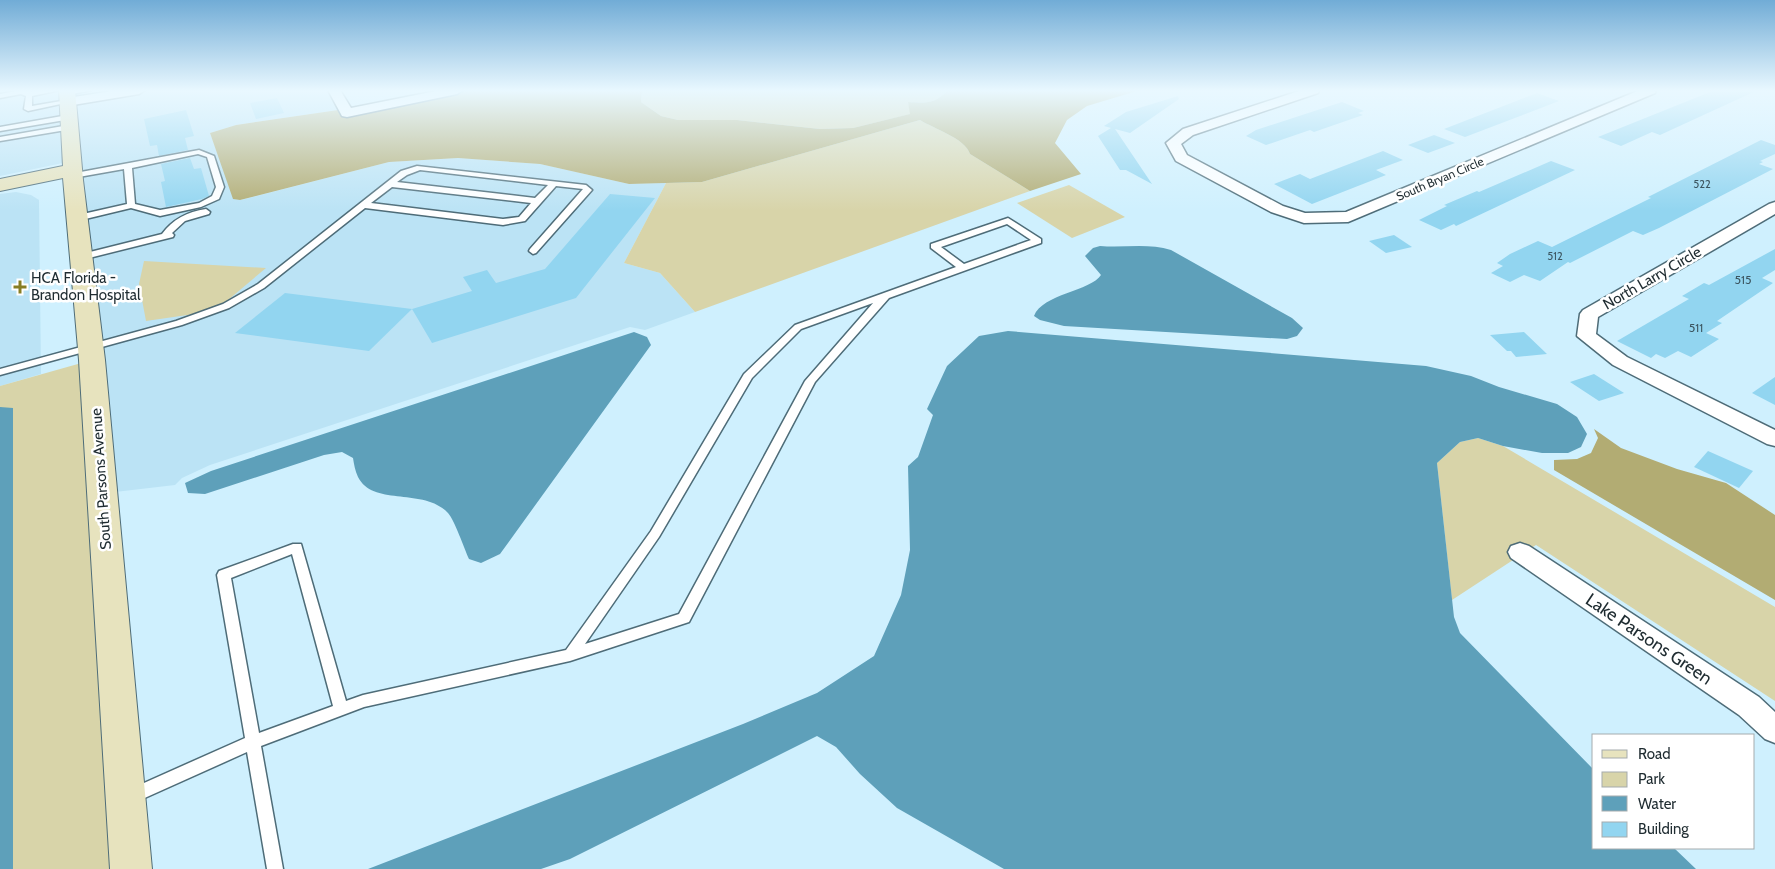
<svg xmlns="http://www.w3.org/2000/svg" width="1775" height="869" font-family="Cabin,sans-serif">
<style>
.built{fill:#bbe3f5}
.green{fill:#d8d4a9}
.forest{fill:#b2ac73}
.water{fill:#5ea0ba}
.building{fill:#92d5f0}
.lines{fill:none;stroke-linecap:round;stroke-linejoin:round}
.lane-casing{stroke:#4e6c78;stroke-width:3}
.street-casing{stroke:#4e6c78;stroke-width:3}
.secondary-casing{stroke:#4e6c78;stroke-width:2}
.lane{fill:#fff;fill-rule:evenodd}
.street{fill:#fff;fill-rule:evenodd}
.secondary{fill:#e7e3be;fill-rule:evenodd}
.poi-dot{fill:#877e24;stroke:#fff;stroke-width:2}
.labels{text-anchor:middle;stroke-width:5;stroke-linejoin:round;paint-order:stroke}
.far-number-label{font-size:11px;fill:#3c5661}
.far-street-label{font-size:12px;fill:#1f2c31;stroke:#fff}
.number-label{font-size:12px;fill:#3c5661}
.poi-label{font-size:15px;fill:#1f2c31;stroke:#fff;text-anchor:start}
.street-label{font-size:15px;fill:#1f2c31;stroke:#fff}
.near-street-label{font-size:18px;fill:#1f2c31;stroke:#fff}
</style>
<rect width="100%" height="100%" fill="#cff0fe"/>
<!-- built -->
<g class="built">
<path d="M0,90H59L63,163L0,176Z"/>
<path d="M152,90H326L338,110L236,125L210,133L234,199L241,200L389,162L458,158L540,164L629,184L666,183L624,263L660,273L695,312L645,330L630,327L210,465L182,478L175,485L115,492L75,104Z"/>
<path d="M16,192L31,195L39,200L41,374L0,386V194Z"/>
</g>
<!-- green -->
<g class="green">
<path d="M642,90H948C935,104 927,103 908,102L911,114L853,128L820,129L737,120H678L661,116L641,102Z"/>
<path d="M920,120C934,129 965,138 970,154L1030,191L695,312L660,273L624,263L666,183L702,182Z"/>
<path d="M1069,185L1125,217L1072,238L1017,203Z"/>
<path d="M144,261L266,268L215,311L146,321L139,284Z"/>
<path d="M92,360L134,869H0V386Z"/>
<path d="M1478,438L1503,446L1775,607V701L1536,545L1452,600L1437,463L1460,442Z"/>
</g>
<!-- forest -->
<g class="forest">
<path d="M469,90H642L641,102L661,116L678,120H737L820,129L853,128L910,114L908,102C927,103 935,104 948,90H1140L1087,106L1067,120L1055,143L1081,174L1030,191L970,154C965,138 934,129 920,120L702,182L629,184L540,164L458,158L389,162L240,200L233,199L210,133L236,125L338,110L342,117Z"/>
<path d="M1594,429L1621,448L1677,469L1726,483L1775,515V600L1554,470V460L1577,459L1591,453L1598,438Z"/>
</g>
<!-- water -->
<g class="water">
<path d="M1100,246C1124,248 1149,243 1171,250L1292,318L1303,328L1297,336L1287,339L1064,326L1040,320L1034,316C1042,294 1091,291 1101,275L1085,256L1093,248Z"/>
<path d="M1008,331L1426,366L1471,376L1499,387L1557,404L1577,417L1587,434L1581,447L1568,453H1542L1503,446L1478,438L1460,442L1437,463L1454,617L1460,633L1594,770V848H1674L1696,869H1004L897,808L860,774L836,747L817,736L570,859L541,869H368L743,724L817,693L874,656L901,595L910,550L908,466L918,457L933,415L927,409L947,366L979,336Z"/>
<path d="M634,332L647,337L651,345L500,554L481,563L469,559C464,548 455,521 448,513C424,487 373,507 358,477C355,471 354,464 353,458L342,452L324,455L205,494L188,493L185,483L211,471Z"/>
<path d="M0,407L13,408V869H0Z"/>
</g>
<!-- building -->
<g class="building">
<path d="M1715,90H1758L1660,135L1652,132L1621,146L1598,137Z"/>
<path d="M1537,93L1559,101L1465,137L1444,129Z"/>
<path d="M1178,96L1179,99L1130,133L1115,129L1152,184L1126,170H1120L1098,136L1111,128L1104,126L1126,112Z"/>
<path d="M277,98L284,113L256,119L250,103Z"/>
<path d="M1342,102L1364,111L1358,113L1363,115L1314,132L1310,130L1266,145L1246,136L1256,130Z"/>
<path d="M186,110L194,136L185,138L188,150L159,156L157,145L150,146L144,119Z"/>
<path d="M1434,135L1455,143L1428,153L1408,145Z"/>
<path d="M1761,140L1775,145V154L1760,161L1763,162L1759,164L1773,169L1659,228L1643,235L1633,231L1570,263L1568,262L1540,281L1524,275L1510,282L1491,273L1503,266L1497,263L1510,254L1538,241L1552,247L1651,198L1648,197Z"/>
<path d="M1383,151L1403,160L1376,170L1386,175L1312,204L1274,184L1300,174L1310,179Z"/>
<path d="M190,158L194,169L201,168L209,196L202,199L166,207L161,182L165,181L161,164Z"/>
<path d="M1551,161L1575,170L1456,226L1454,224L1441,230L1419,220L1447,206L1444,205L1477,191L1479,192Z"/>
<path d="M610,194L655,198L576,298L432,343L412,309L472,291L463,277L487,270L496,283L545,269Z"/>
<path d="M1394,235L1412,247L1386,253L1369,241Z"/>
<path d="M1775,249V270L1762,278L1773,283L1717,321L1722,323L1706,333L1719,339L1691,357L1678,351L1665,358L1656,354L1651,358L1617,341L1689,299L1682,296L1704,283L1709,285Z"/>
<path d="M285,293L412,309L369,351L235,333Z"/>
<path d="M1524,332L1547,354L1516,357L1511,351H1507L1490,335Z"/>
<path d="M1594,374L1624,393L1599,401L1570,382Z"/>
<path d="M1775,377V405L1752,393Z"/>
<path d="M1708,451L1753,471L1739,488L1694,467Z"/>
</g>
<g class="lines">
<!-- lane casing -->
<g class="lane-casing">
<g id="lane">
<path d="M22,90C35,94 47,88 60,90L32,96V106L67,100L70,102L28,111L24,109L26,96L21,94L0,98V94Z"/>
<path d="M78,90H92L67,95L64,93Z"/>
<path d="M68,115H71V119L0,131V127Z"/>
<path d="M69,125H72V129L0,141V137Z"/>
<path d="M199,150L214,156L224,187L219,199L201,207L160,216L131,208L77,221L73,218L74,216L127,204L124,169L73,178L69,176L70,174ZM198,154L207,157L216,187L212,196L199,203L160,210L135,204L132,168Z"/>
<path d="M417,166L586,185L592,190L536,253L533,254L529,251L530,249L583,189L556,186L525,221L503,225L365,208L264,288L229,308L182,325L0,375V369L176,321L223,304L258,284L401,171ZM420,170L548,185L535,198L397,182L407,175ZM392,187L531,203L519,217L503,219L371,203Z"/>
<path d="M206,209L210,212L209,214L185,221L172,233L174,235L173,237L81,260L77,257L78,255L162,234C173,219 187,212 206,209Z"/>
<path d="M1008,218L1041,239V243L889,298L815,382L689,622L570,661L364,707L261,746L283,869H267L247,752L138,801L132,803L126,801L124,796L126,791L245,738L217,575L219,571L293,544H301L346,701L363,695L566,650L651,531L744,374L795,325L956,267L931,248V244ZM1007,224L1031,240L964,264L941,247ZM873,303L805,381L679,614L585,644L659,537L752,378L801,329ZM292,554L333,706L259,733L231,578Z"/>
</g>
</g>
<!-- street casing -->
<g class="street-casing">
<g id="street">
<path d="M119,90H145L139,94L67,106L60,102L67,98Z"/>
<path d="M328,90H340L351,108L441,90H463L457,94L347,117L342,116Z"/>
<path d="M1302,90H1319L1318,93L1193,135L1181,144L1187,155L1283,206L1305,213L1346,212L1640,90H1656L1655,93L1348,222L1304,223L1271,212L1176,161L1166,143L1183,129Z"/>
<path d="M1775,202V214L1598,317L1596,334L1627,357L1775,430V446L1767,444L1613,365L1577,336L1580,314L1583,310L1769,204Z"/>
<path d="M1520,543L1529,546L1759,697L1775,712V743L1765,739L1739,715L1511,558L1508,552L1511,546Z"/>
</g>
</g>
<!-- secondary casing -->
<g class="secondary-casing">
<path id="secondary" d="M59,90H75L83,180L105,360L152,869H110L79,360L63,178L0,191V179L63,166Z"/>
</g>
<!-- lane -->
<use href="#lane" class="lane"/>
<!-- street -->
<use href="#street" class="street"/>
<!-- secondary -->
<use href="#secondary" class="secondary"/>
</g>
<!-- sky -->
<linearGradient id="sky" x2="0" y2="1"><stop stop-color="#71acd6"/><stop offset="0.43" stop-color="#e9f8ff"/><stop offset="1" stop-color="#e9f8ff" stop-opacity="0"/></linearGradient>
<rect width="1775" height="211" fill="url(#sky)"/>
<!-- markers -->
<path class="poi-dot" d="M17.5 279.5h5v5h5v5h-5v5h-5v-5h-5v-5h5z"/>
<g class="labels">
<!-- far-number labels -->
<g class="far-number-label">
<text x="1702" y="188">522</text>
<text x="1555" y="260">512</text>
</g>
<!-- far-street labels -->
<g class="far-street-label">
<text transform="translate(1440 179) rotate(-23)" y="4">South Bryan Circle</text>
</g>
<!-- number labels -->
<g class="number-label">
<text x="1743" y="284">515</text>
<text x="1696" y="332">511</text>
</g>
<!-- poi labels -->
<g class="poi-label">
<text x="31" y="283">HCA Florida -<tspan x="31" dy="17">Brandon Hospital</tspan></text>
</g>
<!-- street labels -->
<g class="street-label">
<text transform="translate(1652 278) rotate(-30)" y="5">North Larry Circle</text>
<text transform="translate(101 479) rotate(-94)" y="5">South Parsons Avenue</text>
</g>
<!-- near-street labels -->
<g class="near-street-label">
<text transform="translate(1649 639) rotate(34)" y="6">Lake Parsons Green</text>
</g>
</g>
<!-- legend -->
<rect x="1592" y="734" width="162" height="115" fill="#ffffff" stroke="#a5abad"/>
<rect x="1602" y="750" width="25" height="8" fill="#e7e3be" stroke="#a5abad"/>
<text x="1638" y="759" font-size="15" fill="#1f2c31">Road</text>
<rect x="1602" y="772" width="25" height="15" fill="#d8d4a9" stroke="#a5abad"/>
<text x="1638" y="784" font-size="15" fill="#1f2c31">Park</text>
<rect x="1602" y="796" width="25" height="15" fill="#5ea0ba" stroke="#a5abad"/>
<text x="1638" y="809" font-size="15" fill="#1f2c31">Water</text>
<rect x="1602" y="822" width="25" height="15" fill="#92d5f0" stroke="#a5abad"/>
<text x="1638" y="834" font-size="15" fill="#1f2c31">Building</text>
</svg>
